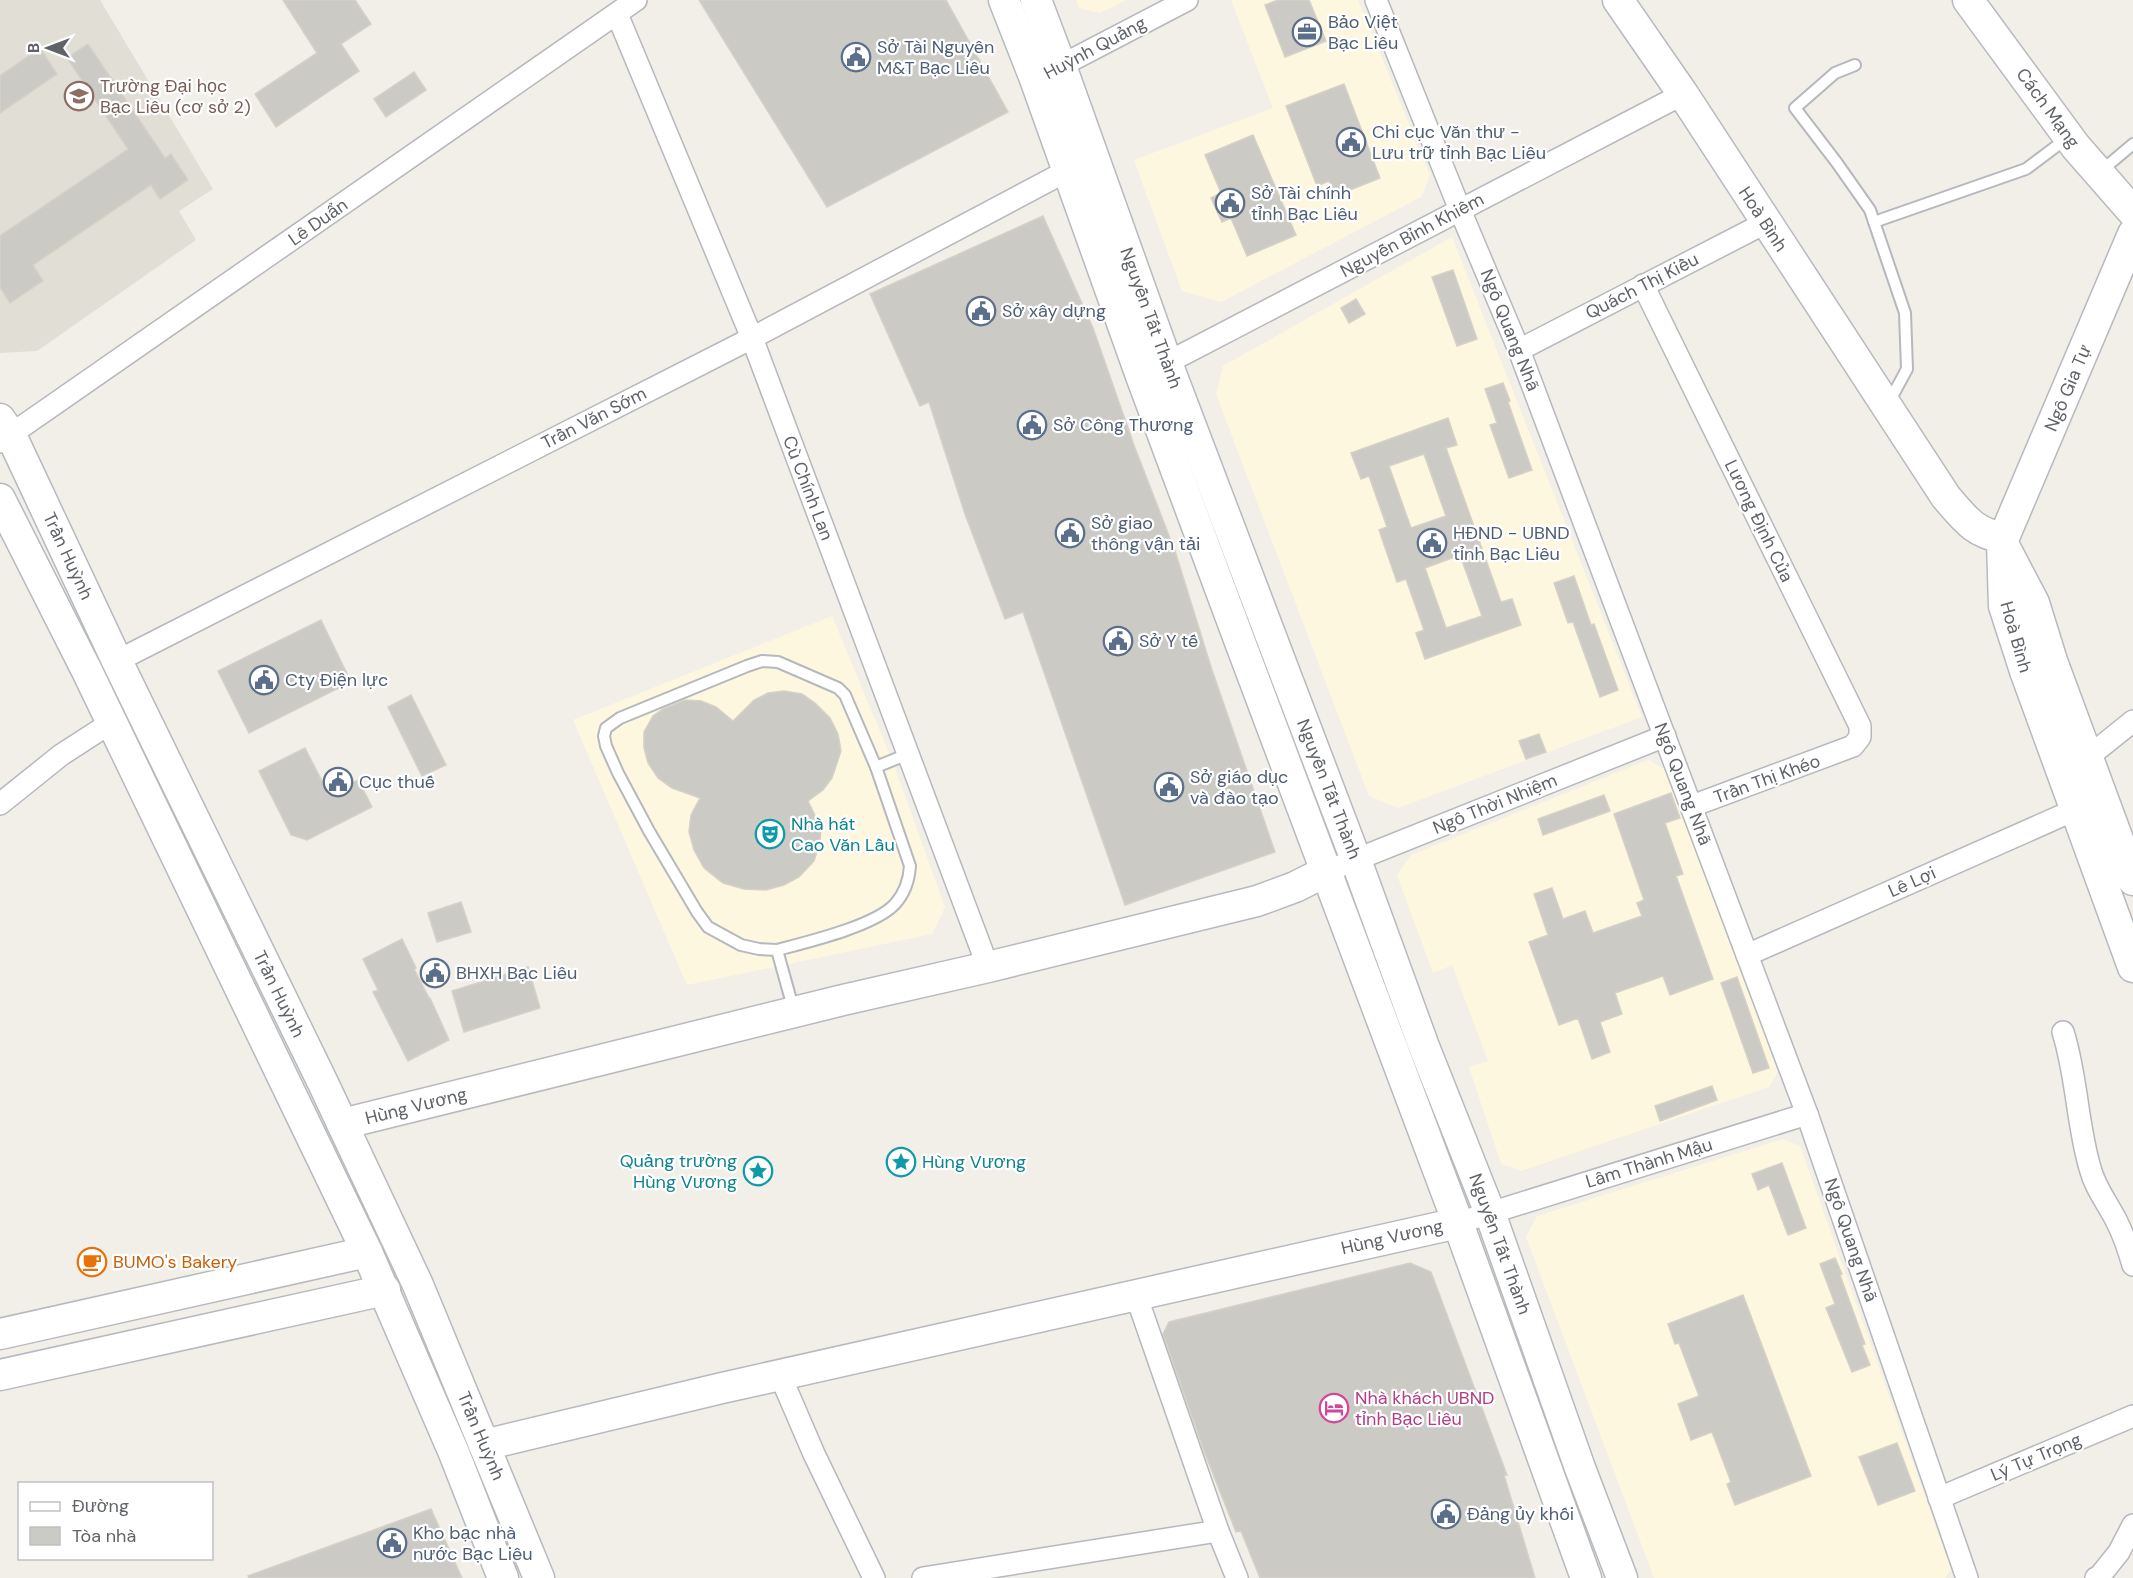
<svg xmlns="http://www.w3.org/2000/svg" width="2133" height="1578" font-family="'DM Sans',sans-serif">
<style>
.commercial{fill:#fef7e0}
.education{fill:#e1ded6}
.building{fill:#cccac5;stroke:#d6d1c6;stroke-width:1.5;fill-rule:evenodd}
.lines{fill:none;stroke-linecap:round;stroke-linejoin:round}
.lane-casing{stroke:#b5b8bc;stroke-width:14}
.street-casing{stroke:#b5b8bc;stroke-width:24}
.secondary-casing{stroke:#b6babf;stroke-width:33}
.lane{stroke:#fff;stroke-width:10}
.street{stroke:#fff;stroke-width:21}
.secondary{stroke:#fff;stroke-width:30}
.labels{text-anchor:middle;stroke-width:4.5;stroke-linejoin:round;paint-order:stroke}
.service-label{font-size:18px;fill:#4e5e75;stroke:#fff;text-anchor:start}
.street-label{font-size:18px;fill:#5f6368;stroke:#fff}
.education-label{font-size:18px;fill:#785e54;stroke:#fff;text-anchor:start}
.culture-label{font-size:18px;fill:#0d838f;stroke:#fff;text-anchor:start}
.food-label{font-size:18px;fill:#c56008;stroke:#fff;text-anchor:start}
.hotel-label{font-size:18px;fill:#b23c85;stroke:#fff;text-anchor:start}
</style>
<rect width="100%" height="100%" fill="#f1efe8"/>
<!-- commercial -->
<g class="commercial">
<path d="M1076,0H1126L1100,13L1079,8Z"/>
<path d="M1231,0H1358L1430,175L1421,197L1221,302L1182,291L1134,160L1273,108Z"/>
<path d="M1452,237L1642,717L1398,808L1369,796L1216,394L1223,366Z"/>
<path d="M832,616L892,760L945,907L932,934L687,985L573,720Z"/>
<path d="M1648,760L1666,770L1778,1072L1769,1087L1521,1171L1501,1164L1469,1067L1488,1061L1452,965L1433,973L1397,875L1411,855Z"/>
<path d="M1783,1139L1800,1146L1951,1569L1945,1578H1654L1526,1237L1537,1216Z"/>
</g>
<!-- education -->
<path class="education" d="M0,0H100L213,189L179,211L196,240L37,351L0,353Z"/>
<!-- building -->
<g class="building">
<path d="M283,0H355L371,24L341,44L359,71L276,127L255,94L317,53Z"/>
<path d="M699,0H946L1008,112L827,207Z"/>
<path d="M1278,0H1309L1326,41L1285,57L1265,5Z"/>
<path d="M88,44L165,158L171,154L188,180L160,199L151,185L33,265L43,281L10,303L0,287V236L128,149L67,58Z"/>
<path d="M40,48L57,74L0,113V76Z"/>
<path d="M414,72L426,90L386,117L374,99Z"/>
<path d="M1344,84L1380,178L1335,196L1329,181L1317,186L1286,106Z"/>
<path d="M1253,135L1296,235L1247,256L1231,218L1222,222L1211,198L1221,193L1205,155Z"/>
<path d="M1043,216L1093,328L1135,448L1175,551L1212,670L1275,852L1125,905L1023,612L1005,619L965,514L929,402L920,406L870,294Z"/>
<path d="M1453,270L1477,339L1457,346L1432,277Z"/>
<path d="M1356,299L1365,314L1349,323L1341,308Z"/>
<path d="M1503,383L1510,401L1508,402L1532,470L1509,478L1490,425L1497,423L1485,389Z"/>
<path d="M1448,418L1457,445L1446,448L1501,602L1512,599L1521,625L1425,659L1416,633L1424,630L1406,579L1397,582L1379,530L1387,527L1369,476L1361,479L1351,453ZM1424,454L1446,516L1411,528L1389,466ZM1460,555L1482,616L1446,628L1425,568Z"/>
<path d="M1574,576L1591,625L1594,624L1618,690L1600,697L1573,622L1568,623L1554,583Z"/>
<path d="M321,620L351,682L249,733L218,671Z"/>
<path d="M784,691L802,694L815,703L830,718L838,734L841,751L832,778L823,790L808,801L821,828L820,842L814,861L799,877L784,885L766,890L744,889L723,883L704,868L694,850L689,832L691,815L700,798L672,788L658,778L648,763L644,748V732L653,716L663,709L685,700L701,701L716,707L733,721L754,700L768,693Z"/>
<path d="M411,695L446,765L422,776L388,707Z"/>
<path d="M1539,734L1546,752L1526,759L1519,741Z"/>
<path d="M305,748L329,795L358,780L372,807L307,840L291,835L259,771Z"/>
<path d="M1671,793L1680,818L1665,823L1683,874L1676,876L1713,979L1670,995L1663,976L1615,993L1622,1014L1600,1022L1610,1052L1592,1059L1578,1018L1559,1025L1529,942L1548,935L1534,894L1552,888L1563,919L1585,911L1593,933L1642,916L1637,903L1644,900L1614,814Z"/>
<path d="M1604,795L1610,811L1543,835L1538,819Z"/>
<path d="M461,902L471,932L437,942L428,913Z"/>
<path d="M402,939L416,968L414,969L429,998H430L449,1040L408,1061L373,992L378,990L363,959Z"/>
<path d="M528,967L540,1008L464,1032L452,991Z"/>
<path d="M1737,977L1769,1068L1753,1073L1721,983Z"/>
<path d="M1712,1086L1717,1100L1660,1121L1655,1106Z"/>
<path d="M1782,1163L1806,1228L1788,1235L1769,1185L1758,1190L1752,1174Z"/>
<path d="M1835,1258L1842,1274L1840,1275L1865,1344L1862,1345L1870,1365L1852,1372L1826,1308L1835,1304L1820,1264Z"/>
<path d="M1410,1263L1431,1272L1507,1475H1504L1535,1578H1260L1241,1531L1236,1532L1204,1451L1163,1334L1169,1322Z"/>
<path d="M1743,1295L1811,1476L1735,1505L1727,1484L1731,1482L1712,1432L1691,1440L1678,1404L1699,1396L1679,1343L1675,1344L1668,1324Z"/>
<path d="M1897,1443L1915,1491L1878,1505L1859,1457Z"/>
<path d="M431,1509L462,1578H249L248,1576Z"/>
</g>
<g class="lines">
<!-- lane casing -->
<g class="lane-casing">
<g id="lane">
<path d="M1855,65L1835,73L1795,108L1837,163L1870,210L1905,313L1907,369L1888,404"/>
<path d="M2101,171L2133,144"/>
<path d="M1874,222L2026,169L2066,139"/>
<path d="M777,950C807,942 875,926 895,904C905,893 909,881 910,866L876,767L908,754"/>
<path d="M794,1011L777,950L759,949L741,945L708,927L697,912L649,831L618,773L606,746L604,736L606,728L620,718L747,666L762,661L778,662L838,688L845,695L876,767"/>
</g>
</g>
<!-- street casing -->
<g class="street-casing">
<g id="street">
<path d="M1376,0L1460,210L1519,350L1807,1114L1967,1578"/>
<path d="M617,14L752,338L988,967"/>
<path d="M1049,72L1187,0"/>
<path d="M1643,285L1860,726V737L1853,746L1692,806"/>
<path d="M1519,350L1765,223"/>
<path d="M1155,369L1683,94"/>
<path d="M0,442L636,0"/>
<path d="M117,661L752,338L1078,165"/>
<path d="M2075,763L2087,758L2133,721"/>
<path d="M0,804L61,755L112,722"/>
<path d="M1325,872L1665,736"/>
<path d="M1747,955L2088,804"/>
<path d="M2063,1032C2077,1076 2077,1124 2090,1168C2095,1188 2108,1204 2117,1222C2124,1236 2129,1251 2133,1265"/>
<path d="M1458,1223L1807,1114"/>
<path d="M1136,1295L1218,1531L1237,1578"/>
<path d="M780,1375L814,1454L874,1578"/>
<path d="M1939,1498L2133,1416"/>
<path d="M923,1578L1218,1531"/>
<path d="M2096,1578L2099,1577L2119,1552L2133,1525"/>
</g>
</g>
<!-- secondary casing -->
<g class="secondary-casing">
<g id="secondary">
<path d="M1004,0L1035,79L1141,376L1237,634L1458,1223L1586,1578"/>
<path d="M1036,0L1061,66L1167,363L1356,860L1423,1044L1490,1213L1580,1468L1622,1578"/>
<path d="M1618,0L1683,94L1946,497C1965,519 1974,533 2004,538"/>
<path d="M1968,0L2076,147L2133,212"/>
<path d="M0,419L11,435L117,661L323,1083L418,1285L539,1578"/>
<path d="M0,499L87,671L367,1252L454,1453L503,1578"/>
<path d="M2002,542L2133,234"/>
<path d="M2133,880L2052,661L2034,603L2002,542L2004,606L2025,671L2133,967"/>
<path d="M342,1124L843,1000L988,967L1257,901L1295,887L1325,872"/>
<path d="M0,1334L367,1252"/>
<path d="M0,1375L385,1290"/>
<path d="M484,1445L722,1388L1458,1223"/>
</g>
</g>
<!-- lane -->
<use href="#lane" class="lane"/>
<!-- street -->
<use href="#street" class="street"/>
<!-- secondary -->
<use href="#secondary" class="secondary"/>
</g>
<!-- icons -->
<defs>
<g id="office-ring" transform="scale(1.5)"><circle r="9.5" fill="#fff" stroke="#5c6f8a" stroke-width="1.5"/><path d="M-6-3h4V-5.5h4V-3h4V5H-6ZM-1-4.5V-3h2v-1.5ZM-6 0V1H6V0Z" fill="#5c6f8a"/></g>
<g id="civic-ring" transform="scale(1.5)"><circle r="9.5" fill="#fff" stroke="#5c6f8a" stroke-width="1.5"/><path d="M-.6-6.5H3V-4.5H.6V-3L4-1V1h2V6H-6V1h2V-1L-.6-3ZM-1.2 2.5V6h2.4V2.5Z" fill="#5c6f8a"/></g>
<g id="university-ring" transform="scale(1.5)"><circle r="9.5" fill="#fff" stroke="#8d6e63" stroke-width="1.5"/><path d="M0-5L7-2L0 1L-7-2ZM-4 1L0 2.5L4 1V4Q0 6-4 4Z" fill="#8d6e63"/></g>
<g id="theatre-ring" transform="scale(1.5)"><circle r="9.5" fill="#fff" stroke="#0f9aa8" stroke-width="1.5"/><path d="M-5-5.5Q0-4 5-5.5V0Q5 5 0 6Q-5 5-5 0ZM-3.3-2.5H-1v1.5H-3.3ZM1-2.5H3.3v1.5H1ZM-2.8 1Q0 5.5 2.8 1Z" fill="#0f9aa8"/></g>
<g id="sight-ring" transform="scale(1.5)"><circle r="9.5" fill="#fff" stroke="#0f9aa8" stroke-width="1.5"/><path d="M0-6L1.8-2.2L6-1.7L2.9 1.2L3.7 5.4L0 3.3L-3.7 5.4L-2.9 1.2L-6-1.7L-1.8-2.2Z" fill="#0f9aa8"/></g>
<g id="cafe-ring" transform="scale(1.5)"><circle r="9.5" fill="#fff" stroke="#e8710a" stroke-width="1.5"/><path d="M-5.5-4.5H6V0H3Q3 3.5 0 3.5H-2.5Q-5.5 3.5-5.5 0ZM3-3.2v2h1.7v-2ZM-6 4.5H4V6H-6Z" fill="#e8710a"/></g>
<g id="hotel-ring" transform="scale(1.5)"><circle r="9.5" fill="#fff" stroke="#d1479c" stroke-width="1.5"/><path d="M-6-4.5h1.5V1H6V5H4.5V3h-9V5H-6ZM-4 0a1.8 1.8 0 1 1 3.6 0ZM.5 0V-2.5h3Q6-2.5 6 0Z" fill="#d1479c"/></g>
</defs>
<g fill-rule="evenodd">
<use href="#office-ring" x="1307" y="32"/>
<use href="#civic-ring" x="856" y="57"/>
<use href="#university-ring" x="79" y="96"/>
<use href="#civic-ring" x="1351" y="142"/>
<use href="#civic-ring" x="1230" y="203"/>
<use href="#civic-ring" x="981" y="311"/>
<use href="#civic-ring" x="1032" y="425"/>
<use href="#civic-ring" x="1070" y="533"/>
<use href="#civic-ring" x="1432" y="543"/>
<use href="#civic-ring" x="1118" y="641"/>
<use href="#civic-ring" x="264" y="680"/>
<use href="#civic-ring" x="338" y="782"/>
<use href="#civic-ring" x="1169" y="787"/>
<use href="#theatre-ring" x="770" y="834"/>
<use href="#civic-ring" x="435" y="973"/>
<use href="#sight-ring" x="901" y="1162"/>
<use href="#sight-ring" x="758" y="1171"/>
<use href="#cafe-ring" x="92" y="1262"/>
<use href="#hotel-ring" x="1334" y="1408"/>
<use href="#civic-ring" x="1446" y="1514"/>
<use href="#civic-ring" x="392" y="1543"/>
</g>
<g class="labels">
<!-- service labels -->
<g class="service-label">
<text x="1328" y="28">Bảo Việt<tspan x="1328" dy="21">Bạc Liêu</tspan></text>
<text x="877" y="53">Sở Tài Nguyên<tspan x="877" dy="21">M&amp;T Bạc Liêu</tspan></text>
<text x="1372" y="138">Chi cục Văn thư -<tspan x="1372" dy="21">Lưu trữ tỉnh Bạc Liêu</tspan></text>
<text x="1251" y="199">Sở Tài chính<tspan x="1251" dy="21">tỉnh Bạc Liêu</tspan></text>
<text x="1002" y="317">Sở xây dựng</text>
<text x="1053" y="431">Sở Công Thương</text>
<text x="1091" y="529">Sở giao<tspan x="1091" dy="21">thông vận tải</tspan></text>
<text x="1453" y="539">HĐND - UBND<tspan x="1453" dy="21">tỉnh Bạc Liêu</tspan></text>
<text x="1139" y="647">Sở Y tế</text>
<text x="285" y="686">Cty Điện lực</text>
<text x="1190" y="783">Sở giáo dục<tspan x="1190" dy="21">và đào tạo</tspan></text>
<text x="359" y="788">Cục thuế</text>
<text x="456" y="979">BHXH Bạc Liêu</text>
<text x="1467" y="1520">Đảng ủy khối</text>
<text x="413" y="1539">Kho bạc nhà<tspan x="413" dy="21">nước Bạc Liêu</tspan></text>
</g>
<!-- street labels -->
<g class="street-label">
<text transform="translate(1095 48) rotate(-28)" y="6">Huỳnh Quảng</text>
<text transform="translate(2048 108) rotate(54)" y="6">Cách Mạng</text>
<text transform="translate(1763 219) rotate(57)" y="6">Hoà Bình</text>
<text transform="translate(318 222) rotate(-35)" y="6">Lê Duẩn</text>
<text transform="translate(1412 235) rotate(-28)" y="6">Nguyễn Bỉnh Khiêm</text>
<text transform="translate(1642 286) rotate(-27)" y="6">Quách Thị Kiều</text>
<text transform="translate(1151 318) rotate(70)" y="6">Nguyễn Tất Thành</text>
<text transform="translate(1510 330) rotate(68)" y="6">Ngô Quang Nhã</text>
<text transform="translate(2068 388) rotate(-67)" y="6">Ngô Gia Tự</text>
<text transform="translate(594 418) rotate(-27)" y="6">Trần Văn Sớm</text>
<text transform="translate(808 488) rotate(69)" y="6">Cù Chính Lan</text>
<text transform="translate(1759 521) rotate(64)" y="6">Lương Định Của</text>
<text transform="translate(68 556) rotate(65)" y="6">Trần Huỳnh</text>
<text transform="translate(2016 637) rotate(74)" y="6">Hoà Bình</text>
<text transform="translate(1767 779) rotate(-20)" y="6">Trần Thị Khéo</text>
<text transform="translate(1683 784) rotate(69)" y="6">Ngô Quang Nhã</text>
<text transform="translate(1329 789) rotate(69)" y="6">Nguyễn Tất Thành</text>
<text transform="translate(1495 804) rotate(-22)" y="6">Ngô Thời Nhiệm</text>
<text transform="translate(1912 882) rotate(-24)" y="6">Lê Lợi</text>
<text transform="translate(279 994) rotate(64)" y="6">Trần Huỳnh</text>
<text transform="translate(416 1106) rotate(-14)" y="6">Hùng Vương</text>
<text transform="translate(1649 1163) rotate(-17)" y="6">Lâm Thành Mậu</text>
<text transform="translate(1392 1237) rotate(-13)" y="6">Hùng Vương</text>
<text transform="translate(1851 1240) rotate(71)" y="6">Ngô Quang Nhã</text>
<text transform="translate(1500 1244) rotate(70)" y="6">Nguyễn Tất Thành</text>
<text transform="translate(481 1436) rotate(67)" y="6">Trần Huỳnh</text>
<text transform="translate(2036 1457) rotate(-23)" y="6">Lý Tự Trọng</text>
</g>
<!-- education labels -->
<g class="education-label">
<text x="100" y="92">Trường Đại học<tspan x="100" dy="21">Bạc Liêu (cơ sở 2)</tspan></text>
</g>
<!-- culture labels -->
<g class="culture-label">
<text x="791" y="830">Nhà hát<tspan x="791" dy="21">Cao Văn Lầu</tspan></text>
<text x="737" y="1167" text-anchor="end">Quảng trường<tspan x="737" dy="21">Hùng Vương</tspan></text>
<text x="922" y="1168">Hùng Vương</text>
</g>
<!-- food labels -->
<g class="food-label">
<text x="113" y="1268">BUMO's Bakery</text>
</g>
<!-- hotel labels -->
<g class="hotel-label">
<text x="1355" y="1404">Nhà khách UBND<tspan x="1355" dy="21">tỉnh Bạc Liêu</tspan></text>
</g>
</g>
<!-- legend -->
<rect x="18" y="1482" width="195" height="78" fill="#ffffff" stroke="#bfc1c3" stroke-width="1.5"/>
<rect x="30" y="1502" width="30" height="9" fill="#ffffff" stroke="#bfc1c3" stroke-width="1.5"/>
<text x="72" y="1512" font-size="18" fill="#5f6368">Đường</text>
<rect x="30" y="1527" width="30" height="18" fill="#cccac5" stroke="#bfc1c3" stroke-width="1.5"/>
<text x="72" y="1542" font-size="18" fill="#5f6368">Tòa nhà</text>
<!-- north arrow -->
<g transform="translate(48 48) rotate(270)" stroke="#ffffff" stroke-width="4.5" paint-order="stroke">
<path d="M0-4.5L10 22L0 15L-10 22Z" fill="#5f6368"/>
<text y="-9" font-size="16" font-weight="bold" text-anchor="middle" fill="#5f6368">B</text>
</g>
</svg>
